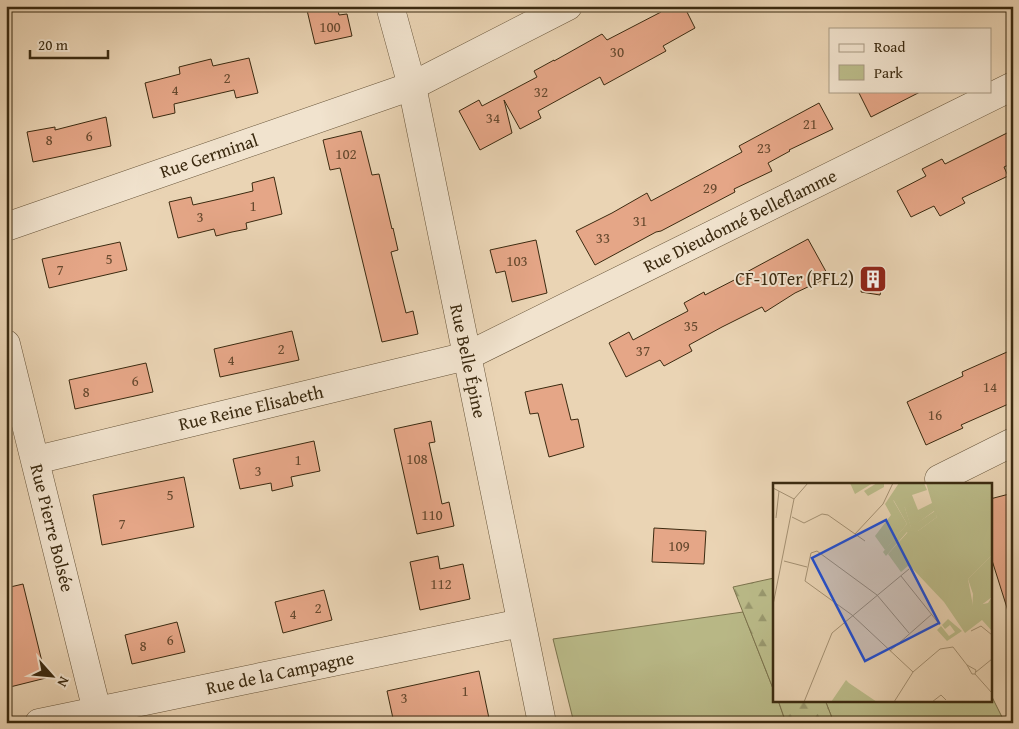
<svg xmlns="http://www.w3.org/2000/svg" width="1019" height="729" font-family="'Gentium Book Plus',serif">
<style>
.green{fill:#bbbc8a;stroke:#7b734d}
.forest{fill:url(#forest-firs);stroke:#7b734d}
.building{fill:#e5a687;stroke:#3b2a10}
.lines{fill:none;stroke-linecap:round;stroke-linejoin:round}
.minor-casing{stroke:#675439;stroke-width:29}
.minor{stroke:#f1e3ce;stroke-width:28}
.labels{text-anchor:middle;stroke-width:4;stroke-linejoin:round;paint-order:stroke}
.number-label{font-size:15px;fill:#66492e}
.street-label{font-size:18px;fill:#3b2a10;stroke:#f1e3ce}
.poi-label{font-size:18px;fill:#3b2a10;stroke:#f1e3ce;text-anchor:end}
.inset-road{fill:none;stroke:#a49072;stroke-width:1}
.view{fill:#1d4ed8;fill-opacity:0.15;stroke:#1d4ed8;stroke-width:2.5}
.inset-edge{fill:none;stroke:#3b2a10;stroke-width:2.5}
</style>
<defs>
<pattern id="forest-firs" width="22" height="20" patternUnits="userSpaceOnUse" patternTransform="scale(1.25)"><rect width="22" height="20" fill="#bbbc8a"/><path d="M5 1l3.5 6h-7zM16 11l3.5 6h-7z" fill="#99996f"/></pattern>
</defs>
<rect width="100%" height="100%" fill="#ead4b4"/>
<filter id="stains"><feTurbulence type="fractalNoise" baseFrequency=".004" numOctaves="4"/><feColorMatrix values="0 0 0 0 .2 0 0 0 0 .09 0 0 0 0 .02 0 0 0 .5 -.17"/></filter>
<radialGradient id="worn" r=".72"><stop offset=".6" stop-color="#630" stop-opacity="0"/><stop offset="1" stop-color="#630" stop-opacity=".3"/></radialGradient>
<!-- green -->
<g class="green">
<path d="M743,612L774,691V700H778L786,723H574L553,639Z"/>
<path d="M990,693L1005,723H834L825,700H990Z"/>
</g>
<!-- forest -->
<g class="forest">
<path d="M774,578V691L733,587Z"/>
<path d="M778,700H825L834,723H786Z"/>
</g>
<!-- building -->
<g class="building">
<path d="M306,6H337L339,15L347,14L352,36L315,44Z"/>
<path d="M659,6H684L695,28L663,46L666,51L604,85L600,77L538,111L541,118L520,129L504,100L512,133L480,150L459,111L479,100L482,106L503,95L537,77L534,71L554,60V61L602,34L607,40L661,12Z"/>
<path d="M249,58L258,93L236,98L234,90L174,104L175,113L153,118L145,83L180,74L179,67L211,59L213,66Z"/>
<path d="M858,91H922L871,117Z"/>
<path d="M819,103L833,129L789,150L790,151L768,163L772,171L734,189L735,192L661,231L656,232L595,265L576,231L612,213L647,193L651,201L742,152L739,146Z"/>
<path d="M106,117L111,146L33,162L27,132L55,127V130Z"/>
<path d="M1013,130V163L1004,167L1008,176L962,198L965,203L940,216L934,206L911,217L897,191L926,176L922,169L942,159L945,164Z"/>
<path d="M361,131L372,175L379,174L392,229L393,228L398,250L391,252L406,313L413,311L418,334L382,342L340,168L330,170L323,140Z"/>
<path d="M274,177L282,214L246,223L247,229L232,232L216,236L214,229L178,238L169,202L191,197L193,205L224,198L253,191L252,183Z"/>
<path d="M808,239L829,277L795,293L765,312L762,307L722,327L689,345L692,351L664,366L660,360L626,377L609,343L629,332L633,340L661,325L688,311L684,303L704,292L705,295L744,275L743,274Z"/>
<path d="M536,240L547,293L512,302L505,271L496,273L490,250Z"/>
<path d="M120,242L127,270L49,288L42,259Z"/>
<path d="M865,269L885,272L880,295L861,292Z"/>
<path d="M292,331L299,360L220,377L214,349Z"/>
<path d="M1007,352L1013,365V402L961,425L963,428L926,445L907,402L963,376L962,372Z"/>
<path d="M146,363L153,392L75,409L69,380Z"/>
<path d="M562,384L571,420L578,419L584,447L549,457L538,413L530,414L525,392Z"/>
<path d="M431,421L435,442L429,443L436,475L442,504L449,502L454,526L417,534L394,429Z"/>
<path d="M314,441L320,471L291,477L293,486L284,488L272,491L271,483L240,489L233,459Z"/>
<path d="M184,477L194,527L102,545L93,495Z"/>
<path d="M1013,493V610L1008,611L990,554V499Z"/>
<path d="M654,528L706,531L704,564L652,562Z"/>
<path d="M438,556L440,569L463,564L470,599L420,610L410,562Z"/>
<path d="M23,584L46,678L6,688V588Z"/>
<path d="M324,590L332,620L283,633L275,602Z"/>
<path d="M177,622L185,652L132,664L125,635Z"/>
<path d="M479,671L490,723H394L387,691Z"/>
</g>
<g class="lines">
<!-- minor casing -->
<g class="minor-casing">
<g id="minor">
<path d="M390,6L412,86L541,718"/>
<path d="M6,227L412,86L568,6"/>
<path d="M6,344L97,711"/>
<path d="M36,460L467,356L1013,86"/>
<path d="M939,479L1013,442"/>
<path d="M39,723L521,623"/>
</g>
</g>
<!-- minor -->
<use href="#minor" class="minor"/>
</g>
<!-- icons -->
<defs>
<g id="building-square" transform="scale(1.4375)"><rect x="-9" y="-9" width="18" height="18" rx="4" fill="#8f2418" stroke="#f1e3ce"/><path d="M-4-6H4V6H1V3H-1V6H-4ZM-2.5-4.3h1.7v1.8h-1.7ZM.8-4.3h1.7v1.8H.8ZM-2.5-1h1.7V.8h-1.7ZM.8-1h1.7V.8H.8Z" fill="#fff"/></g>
</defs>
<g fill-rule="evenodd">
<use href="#building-square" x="873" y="279"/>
</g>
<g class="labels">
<!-- number labels -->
<g class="number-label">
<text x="330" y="32">100</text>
<text x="617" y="57">30</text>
<text x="227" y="83">2</text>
<text x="175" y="95">4</text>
<text x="541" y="97">32</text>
<text x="493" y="123">34</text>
<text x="810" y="129">21</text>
<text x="89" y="141">6</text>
<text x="49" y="145">8</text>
<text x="764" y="153">23</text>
<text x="346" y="159">102</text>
<text x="710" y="193">29</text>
<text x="253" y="211">1</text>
<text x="200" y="222">3</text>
<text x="640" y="226">31</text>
<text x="603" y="243">33</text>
<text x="109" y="264">5</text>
<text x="517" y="266">103</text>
<text x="60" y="275">7</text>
<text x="691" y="331">35</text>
<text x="281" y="354">2</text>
<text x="643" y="356">37</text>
<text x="231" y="365">4</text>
<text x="135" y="386">6</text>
<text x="990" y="392">14</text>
<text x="86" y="397">8</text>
<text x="935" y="420">16</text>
<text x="417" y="464">108</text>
<text x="298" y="465">1</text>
<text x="258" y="476">3</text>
<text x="170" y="500">5</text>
<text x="432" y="520">110</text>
<text x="122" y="529">7</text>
<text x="679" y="551">109</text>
<text x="441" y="589">112</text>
<text x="318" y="613">2</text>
<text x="293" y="619">4</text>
<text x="170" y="645">6</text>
<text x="143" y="651">8</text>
<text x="465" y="696">1</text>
<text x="404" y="703">3</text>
</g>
<!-- street labels -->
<g class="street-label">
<text transform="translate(209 156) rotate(-19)" y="6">Rue Germinal</text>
<text transform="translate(740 221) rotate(-26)" y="6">Rue Dieudonné Belleflamme</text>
<text transform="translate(468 361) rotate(78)" y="6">Rue Belle Épine</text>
<text transform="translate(251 408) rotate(-13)" y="6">Rue Reine Elisabeth</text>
<text transform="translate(52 528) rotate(76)" y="6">Rue Pierre Bolsée</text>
<text transform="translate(280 673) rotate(-12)" y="6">Rue de la Campagne</text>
</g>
<!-- poi labels -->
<g class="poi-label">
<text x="854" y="285">CF-10Ter (PFL2)</text>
</g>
</g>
<!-- overview -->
<g transform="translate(773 483)">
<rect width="219" height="219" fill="#ead4b4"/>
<path d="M77,0H100L82,11ZM104,0H111V4L95,13L91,8ZM126,0H151L154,7L139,12L145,27L159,20L153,0H219V72L195,96L200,123L215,120L219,114V148L209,137L192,150L171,119L136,82L128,89L115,71L135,49L145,48L164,34L161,28L138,45L132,25L120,17L134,41L112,67L102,53L118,32L112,21ZM175,136L189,148L174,158L164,147L168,143L176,153L182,149L177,142L172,146L169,142Z" fill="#bbbc8a"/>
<path d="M123,15L132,25L138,44L162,28L164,34L145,48L147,59L142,61L134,49L113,73L110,69L134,41L120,16ZM219,72V114L199,129L200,111L195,96Z" fill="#bbbc8a"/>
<path d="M73,197L76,200L104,219H58Z" fill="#bbbc8a"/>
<path class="inset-road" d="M0,5L21,16M19,34L31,40L49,31L55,32L92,58M3,35L6,8M82,51L110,21L120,0M11,78L34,84M128,93L167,142M0,122L21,16L35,0M198,148L208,143L219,152M136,150L104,112L44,68L38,70L32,98L79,132L140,189M117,168L159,131M194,182L203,187L202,191H199ZM203,189L219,176M202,191L219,210M31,219L59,150L136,86M121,219L140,189L167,166L180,164L194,182M159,219L168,212L173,217"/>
<path class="view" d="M113,37L166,140L92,178L39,75Z"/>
<rect width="219" height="219" class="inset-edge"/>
</g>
<!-- margin -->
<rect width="1019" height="729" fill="none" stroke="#ead4b4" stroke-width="25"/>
<rect x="8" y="8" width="1004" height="714" fill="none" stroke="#3b2a10" stroke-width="2.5"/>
<rect x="12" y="12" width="994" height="704" fill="none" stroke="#3b2a10"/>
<!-- legend -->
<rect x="829" y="28" width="162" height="65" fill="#f1e3ce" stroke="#a89982"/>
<rect x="839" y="44" width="25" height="8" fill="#f1e3ce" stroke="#a89982"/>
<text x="874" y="52" font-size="15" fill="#3b2a10">Road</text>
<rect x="839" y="65" width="25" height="15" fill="#bbbc8a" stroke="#a89982"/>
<text x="874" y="78" font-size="15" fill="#3b2a10">Park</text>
<!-- north arrow -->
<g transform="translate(52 676) rotate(117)" stroke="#f1e3ce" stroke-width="4" paint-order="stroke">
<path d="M0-4L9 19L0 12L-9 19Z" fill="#3b2a10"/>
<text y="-8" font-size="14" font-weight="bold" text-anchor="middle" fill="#3b2a10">N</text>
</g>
<!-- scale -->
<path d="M30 50v8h78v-8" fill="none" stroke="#3b2a10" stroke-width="2.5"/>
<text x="38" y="50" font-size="15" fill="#3b2a10" stroke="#f1e3ce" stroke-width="4" paint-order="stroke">20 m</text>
<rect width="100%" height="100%" filter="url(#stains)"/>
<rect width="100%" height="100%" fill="url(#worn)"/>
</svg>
